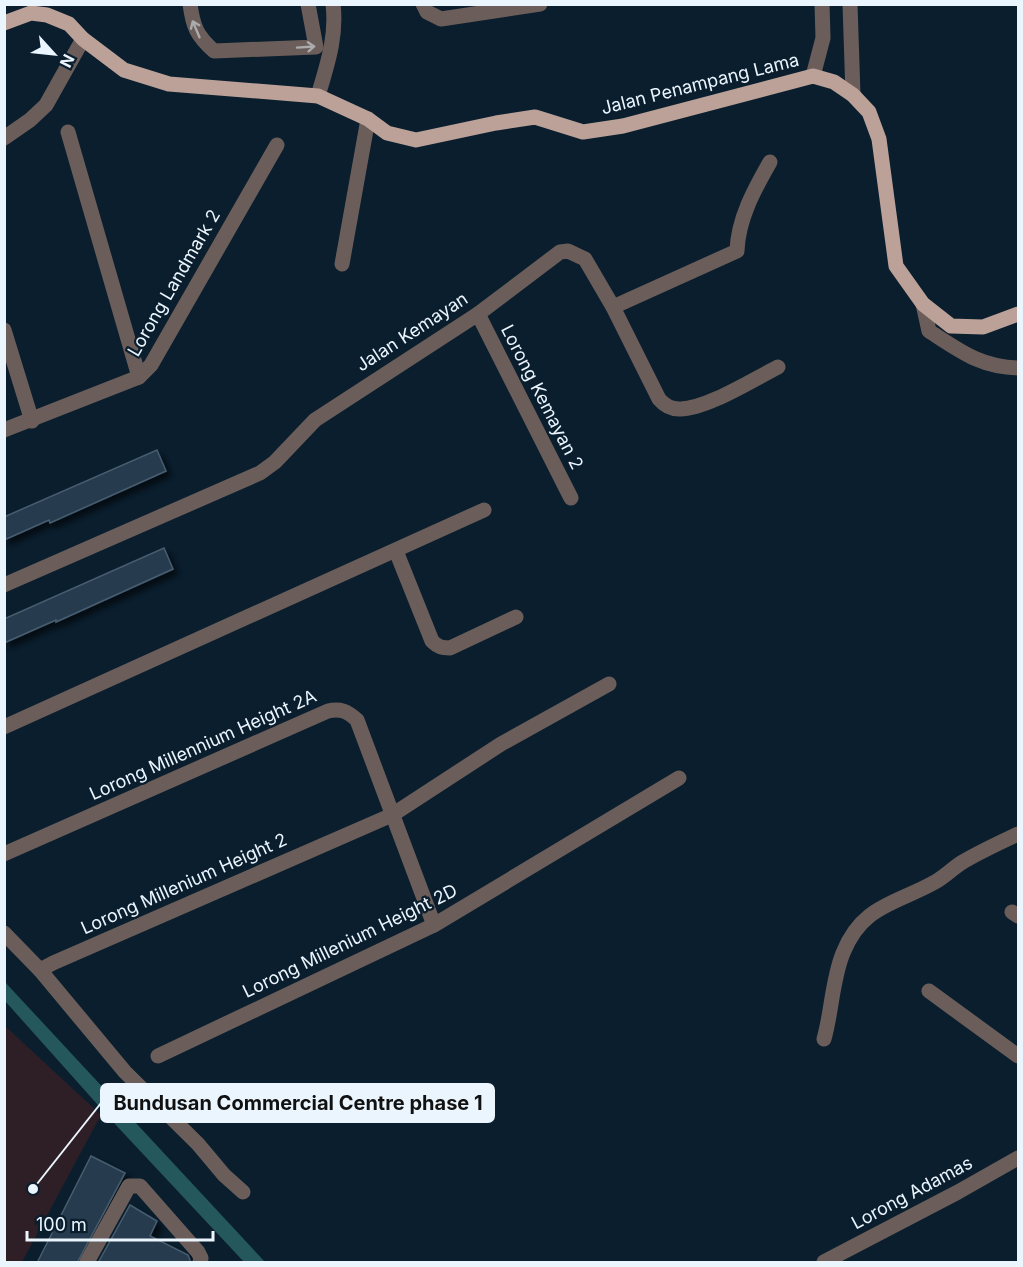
<svg xmlns="http://www.w3.org/2000/svg" width="1023" height="1267" font-family="Inter,sans-serif">
<style>
.commercial{fill:#2e1e26}
.water{fill:#25585c}
.building{fill:#273b4d;stroke:#475d70;stroke-width:1.5;filter:url(#shadow)}
.lines{fill:none;stroke-linecap:round;stroke-linejoin:round}
.minor{stroke:#6b5e5a;stroke-width:15}
.major{stroke:#bba198;stroke-width:15}
.oneway{stroke:#abaaac}
.labels{text-anchor:middle;stroke-width:4.5;stroke-linejoin:round;paint-order:stroke}
.street-label{font-size:18px;fill:#ebf5fe;stroke:#0a1e2e}
.leader{fill:none;stroke:#ebf5fe;stroke-width:2}
.callout-dot{fill:#ebf5fe;stroke:#0a1e2e;stroke-width:2}
.callout{fill:#ebf5fe;stroke:#ebf5fe;stroke-width:2}
.callout-label{font-size:20px;text-anchor:middle;font-weight:bold;fill:#111}
</style>
<defs>
<filter id="shadow"><feDropShadow dx="5" dy="5" stdDeviation="3" flood-color="#0009"/></filter>
</defs>
<rect width="100%" height="100%" fill="#0a1e2e"/>
<!-- commercial -->
<path class="commercial" d="M4,1025L101,1115L22,1262H5Z"/>
<!-- water -->
<path class="water" d="M4,981L265,1262H244L114,1123L5,1001Z"/>
<!-- building -->
<g class="building">
<path d="M157,450L166,471L50,523L49,520L4,540V517Z"/>
<path d="M164,548L173,569L56,622V620L4,643V619Z"/>
<path d="M91,1156L125,1173L77,1263H37Z"/>
<path d="M130,1205L157,1221L150,1236L188,1255L191,1263H98Z"/>
</g>
<g class="lines">
<!-- minor -->
<g class="minor">
<path d="M190,4C193,27 197,36 214,51L316,47L308,4"/>
<path d="M423,4L427,12L441,19L540,4"/>
<path d="M850,4L853,95"/>
<path d="M813,76L823,38L822,4"/>
<path d="M318,96C327,65 337,37 333,4"/>
<path d="M68,132L139,377"/>
<path d="M4,138L30,120L46,105L83,39"/>
<path d="M342,264L368,119"/>
<path d="M923,304L929,331C960,351 980,367 1018,368"/>
<path d="M613,307L737,251C738,219 754,190 770,162"/>
<path d="M478,314L571,498"/>
<path d="M4,330L32,421"/>
<path d="M4,430L139,377L151,365L277,145"/>
<path d="M396,551L432,641C438,647 442,648 450,648L516,617"/>
<path d="M4,585L260,473L275,462L315,420L478,314L560,252L568,251L585,259L613,307L659,399C664,405 671,409 679,409C705,410 754,379 778,367"/>
<path d="M4,727L484,510"/>
<path d="M4,854L328,711C340,708 347,711 357,720L434,925"/>
<path d="M1012,912L1018,916"/>
<path d="M4,933L40,970L53,963L392,815L501,744L609,684"/>
<path d="M40,970L125,1072L198,1144L224,1175L243,1192"/>
<path d="M929,991L1018,1056"/>
<path d="M824,1039C832,1011 832,980 843,953C862,905 896,904 935,882C944,877 952,869 961,863C979,852 999,843 1018,834"/>
<path d="M158,1056L434,925L679,778"/>
<path d="M87,1262L129,1186H140L198,1252L201,1258L200,1262"/>
<path d="M824,1262L958,1192L1018,1158"/>
</g>
<!-- major -->
<path class="major" d="M4,23L31,13L47,15L69,24L83,39L124,70L169,84L318,96L368,119L387,133L416,140L496,123L535,117L583,132L623,126L813,76L834,82L853,95L869,112L879,139L896,266L923,304L951,326L983,327L1018,314"/>
</g>
<!-- one-way arrows -->
<defs><path id="oneway-shaft" d="M-6 0H5M1.5-3L5.5 0L1.5 3" fill="none" stroke-width="1.6" stroke-linecap="round" stroke-linejoin="round" transform="scale(1.5)"/></defs>
<g class="oneway">
<use href="#oneway-shaft" transform="translate(196 29) rotate(-113)"/>
<use href="#oneway-shaft" transform="translate(306 47) rotate(-4)"/>
</g>
<g class="labels">
<!-- street labels -->
<g class="street-label">
<text transform="translate(700 84) rotate(-14)" y="6">Jalan Penampang Lama</text>
<text transform="translate(174 283) rotate(-60)" y="6">Lorong Landmark 2</text>
<text transform="translate(412 332) rotate(-33)" y="6">Jalan Kemayan</text>
<text transform="translate(542 397) rotate(63)" y="6">Lorong Kemayan 2</text>
<text transform="translate(203 745) rotate(-24)" y="6">Lorong Millennium Height 2A</text>
<text transform="translate(184 884) rotate(-24)" y="6">Lorong Millenium Height 2</text>
<text transform="translate(350 941) rotate(-26)" y="6">Lorong Millenium Height 2D</text>
<text transform="translate(912 1193) rotate(-28)" y="6">Lorong Adamas</text>
</g>
</g>
<!-- callouts -->
<path class="leader" d="M33 1189L101 1103"/>
<circle class="callout-dot" cx="33" cy="1189" r="6"/>
<rect class="callout" x="101" y="1084" width="393" height="38" rx="6"/>
<g class="callout-label">
<text x="298" y="1110">Bundusan Commercial Centre phase 1</text>
</g>
<!-- border -->
<rect width="1023" height="1267" fill="none" stroke="#ebf5fe" stroke-width="12"/>
<!-- north arrow -->
<g transform="translate(54 54) rotate(117)" stroke="#0a1e2e" stroke-width="4.5" paint-order="stroke">
<path d="M0-4.5L10 22L0 15L-10 22Z" fill="#ebf5fe"/>
<text y="-9" font-size="16" font-weight="bold" text-anchor="middle" fill="#ebf5fe">N</text>
</g>
<!-- scale -->
<path d="M27 1231v9h186v-9" fill="none" stroke="#ebf5fe" stroke-width="3"/>
<text x="36" y="1231" font-size="18" fill="#ebf5fe" stroke="#0a1e2e" stroke-width="4.5" paint-order="stroke">100 m</text>
</svg>
